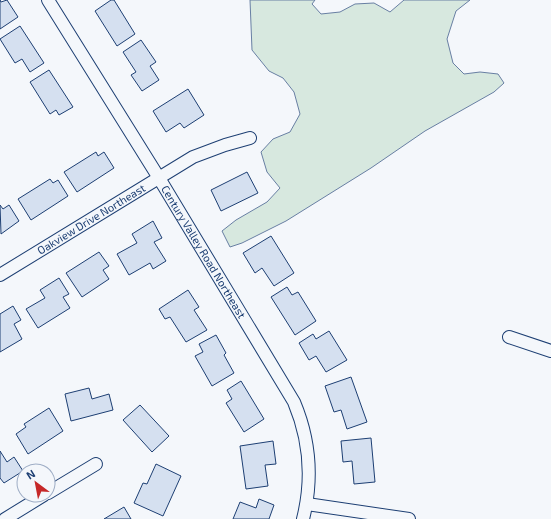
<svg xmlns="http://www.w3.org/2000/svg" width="551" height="519" font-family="'Exo 2',sans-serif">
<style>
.green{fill:#d7e8df;stroke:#687fa3}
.building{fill:#d5e0f0;stroke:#1d3f73}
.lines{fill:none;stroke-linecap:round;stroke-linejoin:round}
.street-casing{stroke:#1d3f73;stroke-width:14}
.street{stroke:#f4f7fb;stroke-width:12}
.labels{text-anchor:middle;stroke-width:3;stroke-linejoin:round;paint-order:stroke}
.street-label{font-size:11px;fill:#1d3f73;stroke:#f4f7fb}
</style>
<rect width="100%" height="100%" fill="#f4f7fb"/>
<!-- green -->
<path class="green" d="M250,0H315L312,4L321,14L340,12L355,4L374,3L390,12L404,0H470L456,11L447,39L453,63L464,74L480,72L498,74L504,83L494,92L425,131L371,168L286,221L242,243L230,247L222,231L236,220L267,202L280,188L267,172L261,152L273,139L290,132L300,114L294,92L283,78L269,71L252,50Z"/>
<!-- building -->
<g class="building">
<path d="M0,0L1,2L7,0L18,17L0,29Z"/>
<path d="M111,0H114L135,34L117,46L95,11Z"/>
<path d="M20,26L44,63L30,72L22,59L15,63L0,39Z"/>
<path d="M141,40L156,62L150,66L159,80L142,91L131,75L136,72L123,52Z"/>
<path d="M49,70L73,107L59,115L56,110L50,114L30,82Z"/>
<path d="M188,89L204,115L184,128L180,123L166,132L153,111Z"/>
<path d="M96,152L98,156L104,152L114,168L77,192L64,172Z"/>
<path d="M247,172L258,193L221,211L211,190Z"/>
<path d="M50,179L53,183L58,180L68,196L31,220L18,199Z"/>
<path d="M0,205L3,209L9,205L19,221L1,234Z"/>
<path d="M153,221L162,238L154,242L166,261L153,269L150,263L129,275L117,254L137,243L132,234Z"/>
<path d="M271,236L294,273L274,286L262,268L255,273L243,253Z"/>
<path d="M99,252L109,266L103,270L109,279L82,297L66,273Z"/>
<path d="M59,278L69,294L63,297L70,308L38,328L26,309L45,298L40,290Z"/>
<path d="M287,287L292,295L298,292L316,321L295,335L271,297Z"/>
<path d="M188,290L199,307L194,310L207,330L186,342L170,317L165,319L159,309Z"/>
<path d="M13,306L21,320L14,324L22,339L0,352V314Z"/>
<path d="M329,331L347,360L326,372L316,356L309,360L299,343L313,334L316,339Z"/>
<path d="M216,335L226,353L224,355L234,373L212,386L195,356L203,352L199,344Z"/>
<path d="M351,377L367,422L347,429L341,410L334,412L325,386Z"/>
<path d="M241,381L264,419L244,432L226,403L232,399L227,390Z"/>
<path d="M89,388L92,399L109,394L113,410L71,421L65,394Z"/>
<path d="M140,405L169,436L152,452L123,420Z"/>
<path d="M49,408L63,431L28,454L16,434L26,427L24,424Z"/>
<path d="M371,438L375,482L354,484L352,461L343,462L341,441Z"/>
<path d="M273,441L276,464L265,465L268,486L246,489L240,446Z"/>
<path d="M0,451L7,462L14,457L23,471L4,483L0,478Z"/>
<path d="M156,464L181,476L163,516L134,503L143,483L147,484Z"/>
<path d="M259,499L274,505L269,519H233L240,502L256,508Z"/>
<path d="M124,507L131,519H104Z"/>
</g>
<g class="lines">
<!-- street casing -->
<g class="street-casing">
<g id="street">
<path id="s1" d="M48,0L159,178L294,402C310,440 313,479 303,519"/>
<path id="s2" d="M0,275L193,157L225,145L250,138"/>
<path d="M509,337L551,351"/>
<path d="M48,493L96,464"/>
<path d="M307,504L409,519"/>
<path d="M5,519L44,495"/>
</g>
</g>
<!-- street -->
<use href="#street" class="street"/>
</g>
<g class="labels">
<!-- street labels -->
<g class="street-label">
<text dy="4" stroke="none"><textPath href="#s2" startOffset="107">Oakview Drive Northeast</textPath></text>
<text dy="4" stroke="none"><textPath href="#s1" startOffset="296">Century Valley Road Northeast</textPath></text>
</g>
</g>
<!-- north arrow -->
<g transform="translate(36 483) rotate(328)"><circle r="19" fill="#f4f7fb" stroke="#9eadc5"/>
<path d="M0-3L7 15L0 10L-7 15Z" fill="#c62828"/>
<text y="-6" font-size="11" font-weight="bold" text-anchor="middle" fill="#1d3f73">N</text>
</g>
</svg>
